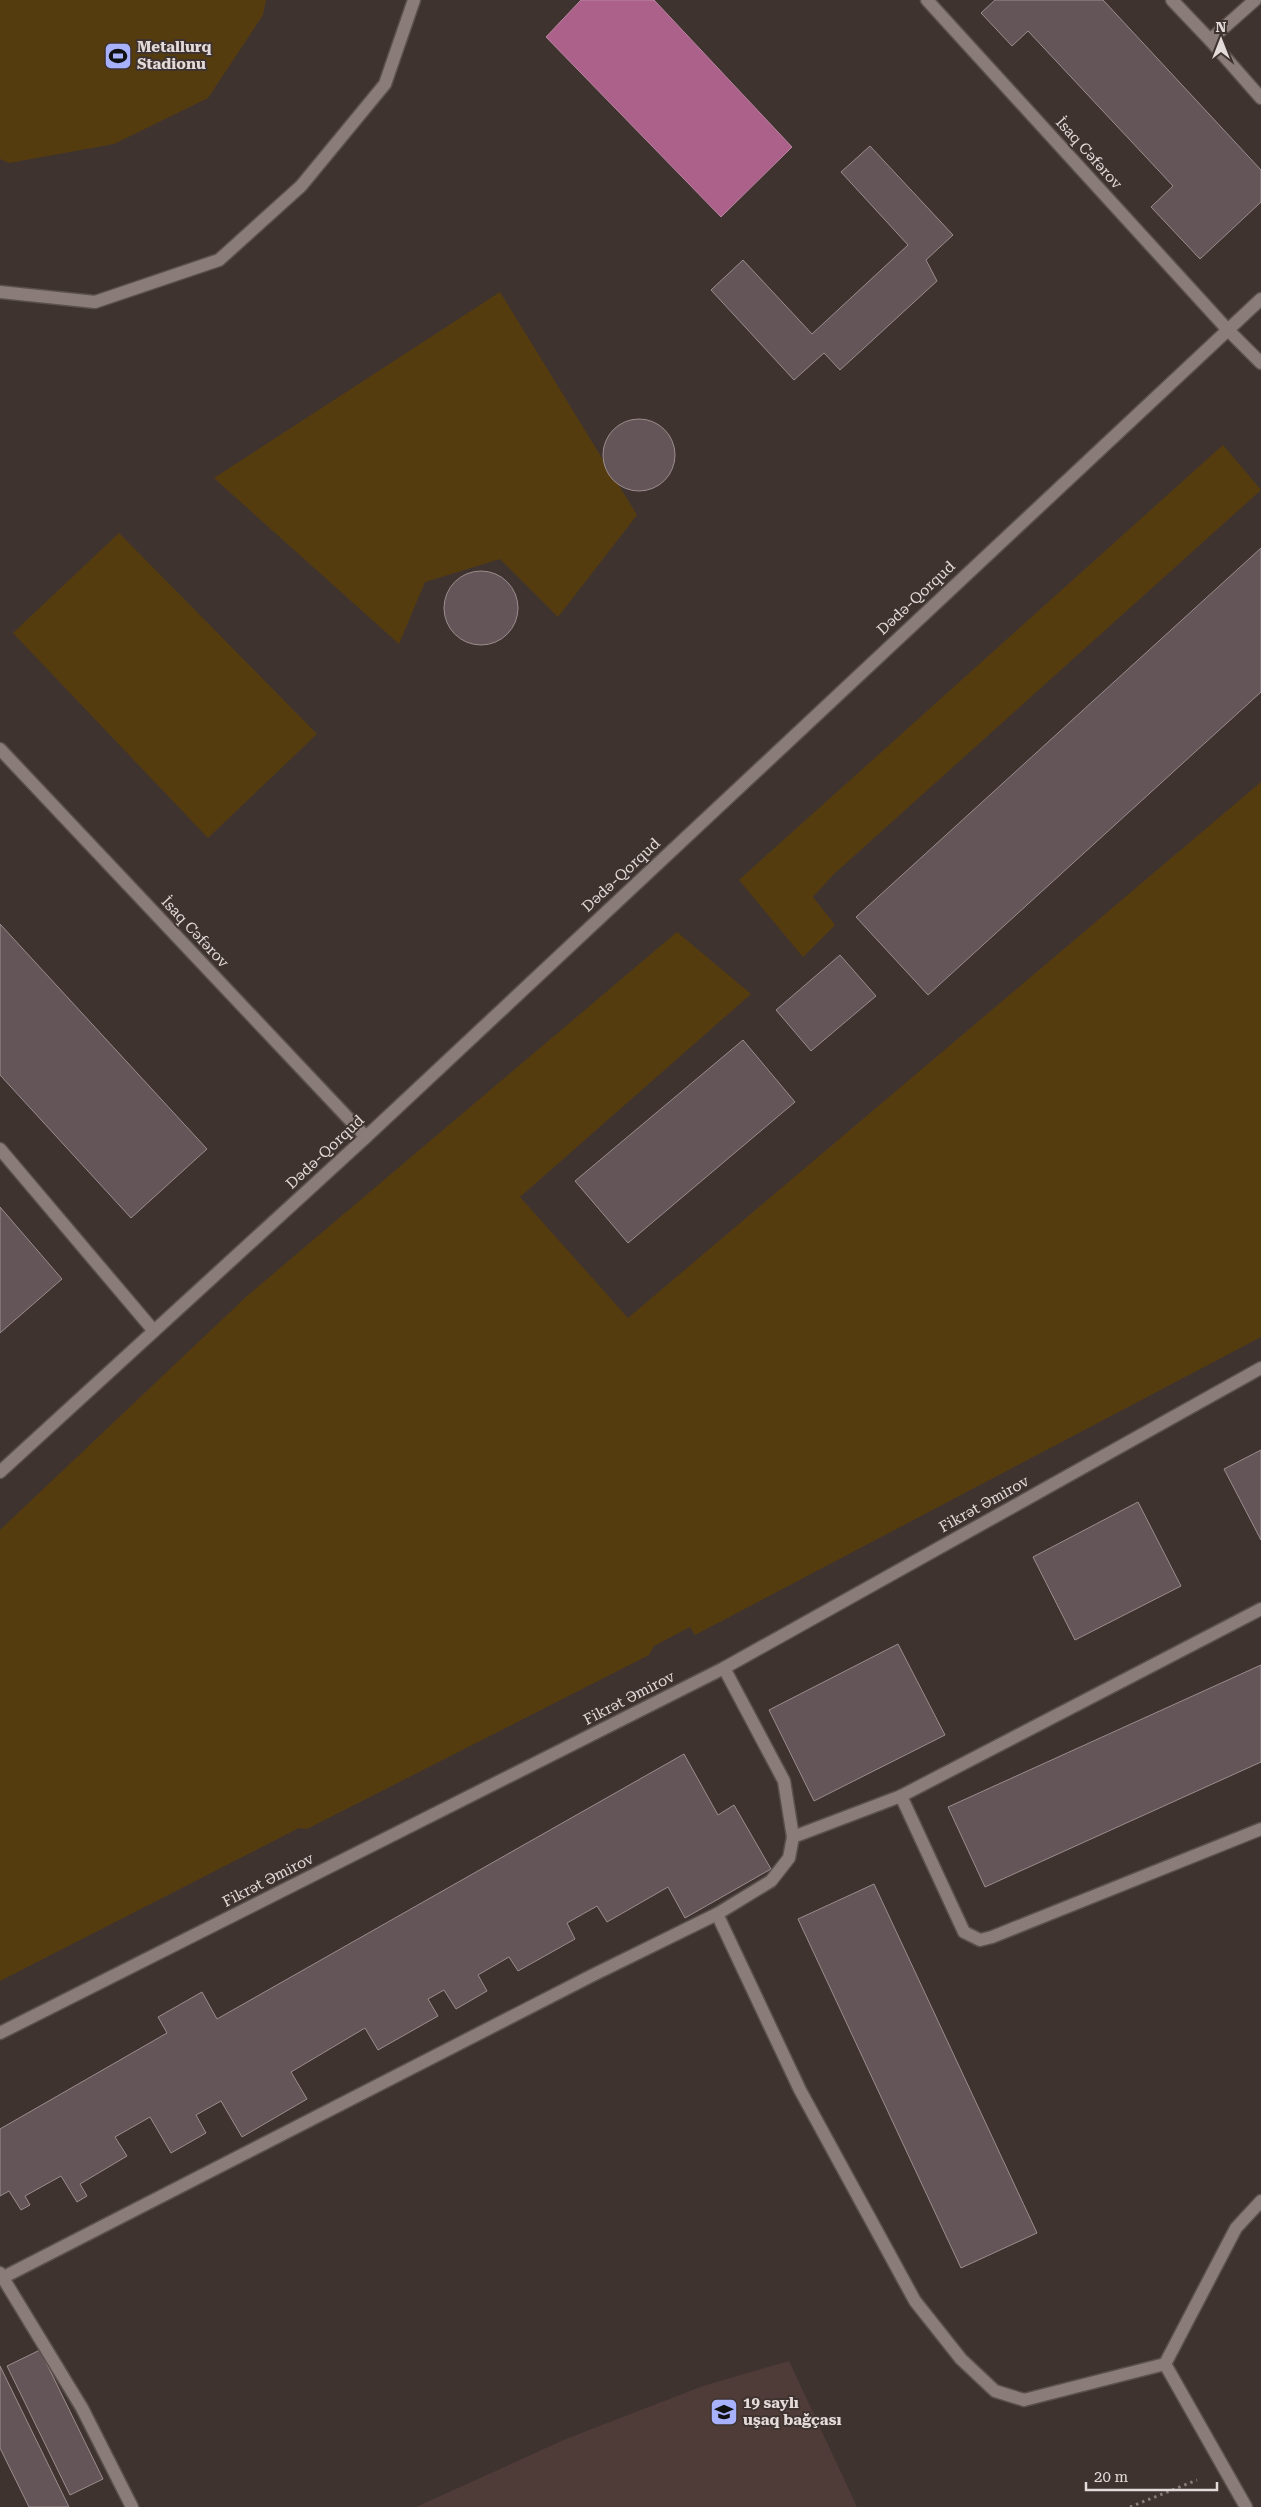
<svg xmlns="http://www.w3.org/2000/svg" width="1261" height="2507" font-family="'Roboto Serif',serif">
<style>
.built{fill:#4f3c38}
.green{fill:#553c0f}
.water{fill:#ab618a;stroke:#bc86a2}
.building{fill:#645658;stroke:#9b8c8e}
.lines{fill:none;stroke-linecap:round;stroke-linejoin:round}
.minor-casing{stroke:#5a514e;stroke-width:15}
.path{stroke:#877d7a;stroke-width:3;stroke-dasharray:2.5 4;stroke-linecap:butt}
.minor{stroke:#8a7c79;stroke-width:12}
.labels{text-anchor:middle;stroke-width:4;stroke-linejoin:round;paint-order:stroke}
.poi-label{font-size:15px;font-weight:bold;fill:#e3dbd9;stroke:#3f3330;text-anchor:start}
.street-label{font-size:15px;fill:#e3dbd9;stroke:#3f3330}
</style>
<rect width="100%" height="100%" fill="#3f3330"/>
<!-- built -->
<path class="built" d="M789,2361L857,2507H416L566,2439L703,2386Z"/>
<!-- green -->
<g class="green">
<path d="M0,0H266L263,15L208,98L114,144L9,163L0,159Z"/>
<path d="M500,292L637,515L558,617L500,559L425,582L399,644L214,478Z"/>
<path d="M1223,445L1261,490L834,874L813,897L835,925L803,957L739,880Z"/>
<path d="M119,533L317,734L208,838L13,633Z"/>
<path d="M1261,782V1337L695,1635L690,1627L654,1646L649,1655L307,1829L299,1828L0,1981V1530L247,1296L677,932L751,994L520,1197L628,1318Z"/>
</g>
<!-- water -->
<path class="water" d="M581,0H654L792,147L721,217L546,37Z"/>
<!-- building -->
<g class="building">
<path d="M995,0H1103L1261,170V202L1200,259L1151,207L1173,186L1028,31L1012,46L981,13Z"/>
<path d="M870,146L953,235L926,260L937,281L840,370L824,353L794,380L711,290L743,260L812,334L908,245L841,172Z"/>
<circle cx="639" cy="455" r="36"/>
<path d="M1261,548V692L928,995L856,917Z"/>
<circle cx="481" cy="608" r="37"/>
<path d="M0,924L207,1149L131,1218L0,1075Z"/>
<path d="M840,955L876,996L811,1051L776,1010Z"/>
<path d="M743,1040L795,1102L628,1243L575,1181Z"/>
<path d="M0,1207L62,1279L0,1333Z"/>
<path d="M1261,1450V1540L1224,1469Z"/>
<path d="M1138,1502L1181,1586L1075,1640L1033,1557Z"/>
<path d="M898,1644L945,1735L814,1801L769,1710Z"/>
<path d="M1261,1665V1762L985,1887L948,1807Z"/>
<path d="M684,1754L718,1815L734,1805L771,1869L685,1918L668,1887L607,1922L597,1906L567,1923L575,1939L518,1971L509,1957L478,1975L487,1991L456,2009L444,1990L428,1999L438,2016L378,2050L365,2028L291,2072L307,2099L242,2137L221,2101L196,2115L206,2133L171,2153L150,2117L115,2137L127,2156L80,2184L87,2196L77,2202L61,2176L25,2196L30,2205L21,2210L9,2191L0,2196V2129L167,2033L158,2017L202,1992L217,2019Z"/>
<path d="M874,1884L1037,2233L961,2268L798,1919Z"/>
<path d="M40,2350L103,2479L70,2495L7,2366Z"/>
<path d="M0,2366L69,2507H29L0,2448Z"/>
</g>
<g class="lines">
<!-- minor casing -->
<g class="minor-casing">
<g id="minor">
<path d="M927,0L1227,329L1261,363"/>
<path d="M1172,0L1210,40L1255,0"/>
<path d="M1210,40L1261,98"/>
<path d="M0,292L95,302L219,260L301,186L385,84L414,0"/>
<path d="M0,749L366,1137"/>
<path d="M0,1149L154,1331"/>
<path d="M0,1472L366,1137L1261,299"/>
<path d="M901,1796L964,1932L980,1940L992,1937L1261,1829"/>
<path d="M793,1837L901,1796L1261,1609"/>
<path d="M717,1914L771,1881L789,1858L793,1837L784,1781L724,1668"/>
<path d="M0,2033L724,1668L1261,1368"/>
<path d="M0,2273L82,2408L132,2507"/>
<path d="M0,2279L591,1976L717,1914L800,2090L915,2301L961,2359L995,2391L1024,2400L1165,2364L1236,2228L1261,2201"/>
<path d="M1165,2364L1246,2507"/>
</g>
</g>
<!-- path -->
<path class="path" d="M1130,2507L1197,2480"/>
<!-- minor -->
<use href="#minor" class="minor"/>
</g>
<!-- icons -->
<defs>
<g id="stadium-square" transform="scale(1.4375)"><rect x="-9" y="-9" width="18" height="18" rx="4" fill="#a7b1fc" stroke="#3f3330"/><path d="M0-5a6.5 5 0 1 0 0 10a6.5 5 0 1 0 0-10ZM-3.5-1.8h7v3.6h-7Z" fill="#111"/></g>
<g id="school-square" transform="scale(1.4375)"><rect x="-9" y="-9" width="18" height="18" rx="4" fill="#a7b1fc" stroke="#3f3330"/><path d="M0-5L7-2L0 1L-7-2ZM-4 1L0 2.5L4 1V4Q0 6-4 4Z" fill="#111"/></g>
</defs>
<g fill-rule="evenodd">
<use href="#stadium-square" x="118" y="56"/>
<use href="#school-square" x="724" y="2412"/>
</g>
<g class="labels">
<!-- poi labels -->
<g class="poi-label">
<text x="137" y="52">Metallurq<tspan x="137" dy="17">Stadionu</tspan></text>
<text x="743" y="2408">19 saylı<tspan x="743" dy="17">uşaq bağçası</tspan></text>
</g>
<!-- street labels -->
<g class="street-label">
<text transform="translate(1089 153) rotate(48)" y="5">İsaq Cəfərov</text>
<text transform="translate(916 598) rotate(-43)" y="5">Dədə-Qorqud</text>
<text transform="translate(621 875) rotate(-43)" y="5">Dədə-Qorqud</text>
<text transform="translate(195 932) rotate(47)" y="5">İsaq Cəfərov</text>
<text transform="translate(325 1152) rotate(-43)" y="5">Dədə-Qorqud</text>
<text transform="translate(984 1504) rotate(-29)" y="5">Fikrət Əmirov</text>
<text transform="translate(629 1698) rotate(-27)" y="5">Fikrət Əmirov</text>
<text transform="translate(268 1880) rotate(-27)" y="5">Fikrət Əmirov</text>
</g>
</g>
<!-- north arrow -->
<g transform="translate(1221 40)" stroke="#3f3330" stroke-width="4" paint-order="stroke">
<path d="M0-4L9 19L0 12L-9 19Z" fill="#e3dbd9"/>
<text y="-8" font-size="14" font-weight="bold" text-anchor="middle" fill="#e3dbd9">N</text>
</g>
<!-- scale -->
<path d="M1086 2482v8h131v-8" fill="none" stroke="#e3dbd9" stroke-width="2.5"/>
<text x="1094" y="2482" font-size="15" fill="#e3dbd9" stroke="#3f3330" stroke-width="4" paint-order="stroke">20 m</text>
</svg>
